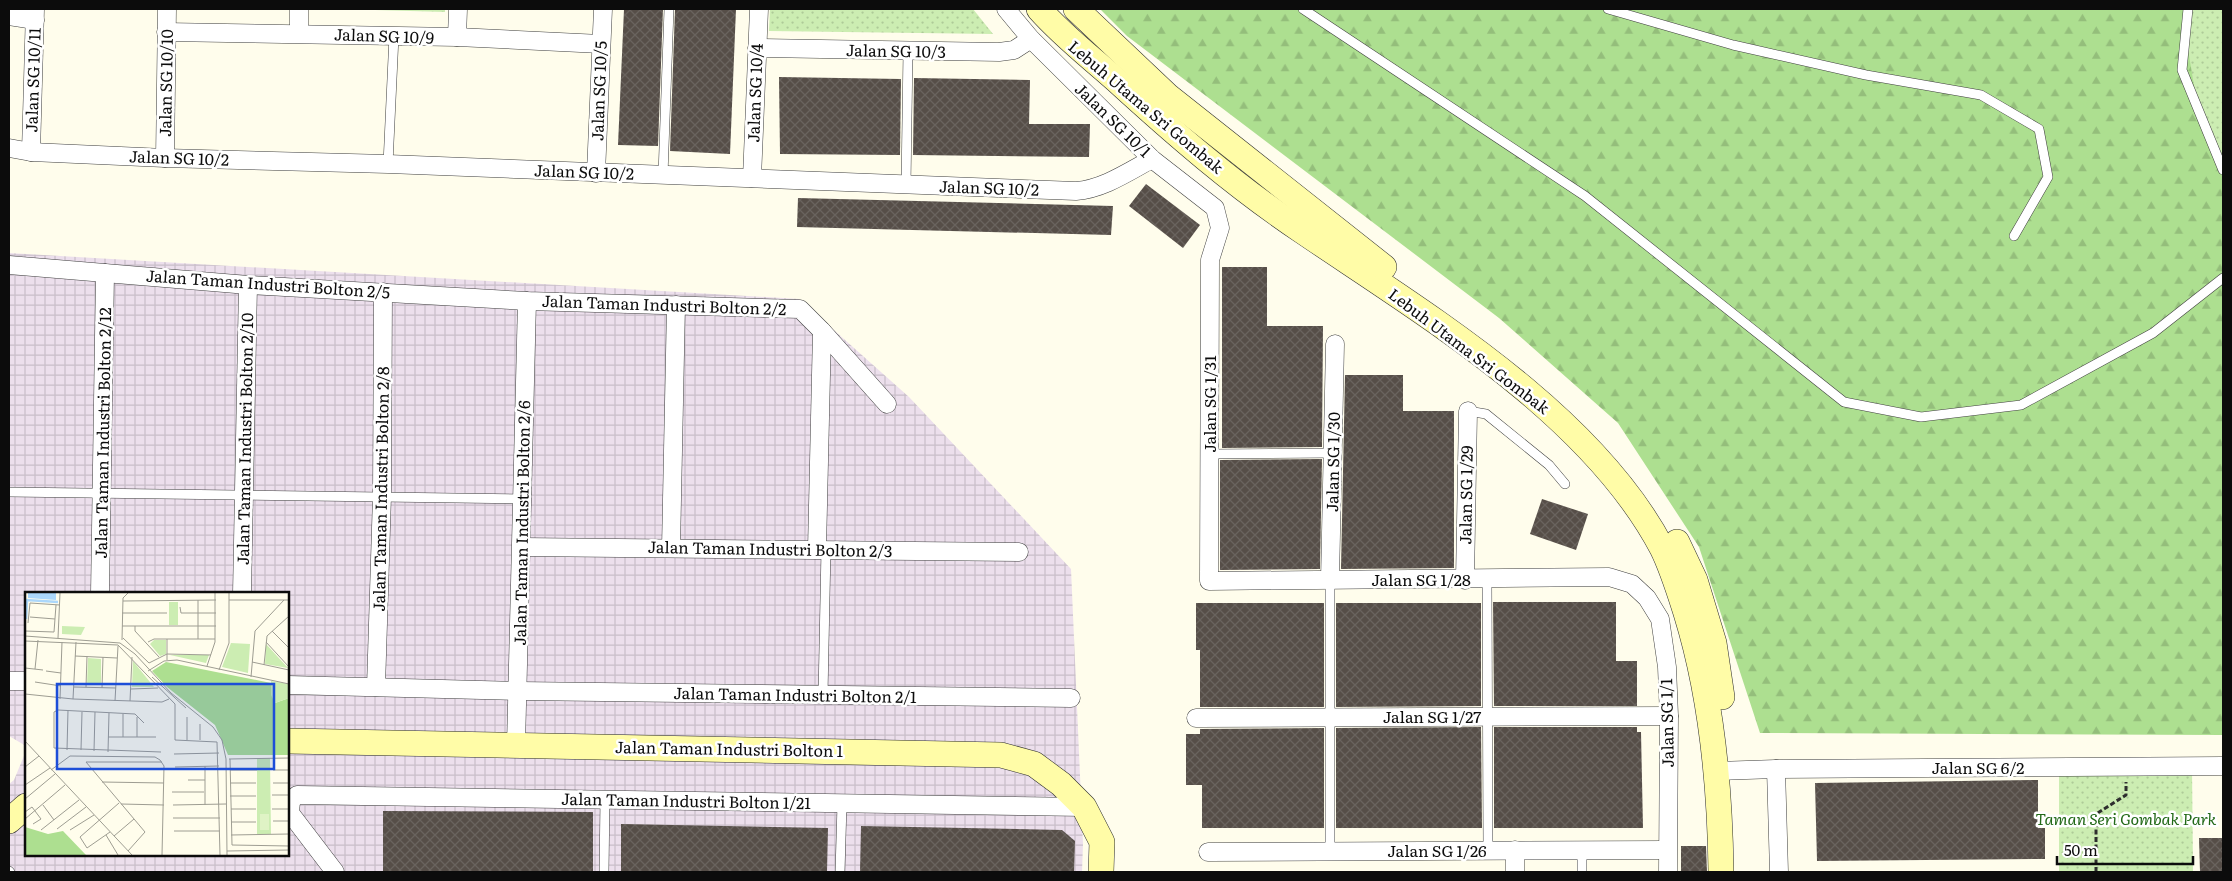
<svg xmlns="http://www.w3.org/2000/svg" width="2232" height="881" font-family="Literata,serif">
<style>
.industrial{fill:url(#industrial-grid)}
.forest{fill:url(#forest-firs)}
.park{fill:url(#park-dots)}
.building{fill:url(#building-cross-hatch)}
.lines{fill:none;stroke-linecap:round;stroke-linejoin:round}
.lane-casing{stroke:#3f3f3f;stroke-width:10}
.street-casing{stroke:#3f3f3f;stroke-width:19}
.secondary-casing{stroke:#2e2e2e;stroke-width:26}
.path{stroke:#2e2e2e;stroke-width:3;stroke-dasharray:5 2.5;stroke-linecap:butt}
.lane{stroke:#fff;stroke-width:9}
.street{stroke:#fff;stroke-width:18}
.secondary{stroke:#fffca7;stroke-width:25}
.labels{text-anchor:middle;stroke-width:5;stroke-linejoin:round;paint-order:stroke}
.street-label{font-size:16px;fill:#0c0c0c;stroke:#fff}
.park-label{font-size:16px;font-style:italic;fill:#226918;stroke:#fff}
.inset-river{fill:none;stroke:#abd7fb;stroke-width:2.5}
.inset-road{fill:none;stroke:#9e9d92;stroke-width:1}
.view{fill:#1d4ed8;fill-opacity:0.15;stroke:#1d4ed8;stroke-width:2.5}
.inset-edge{fill:none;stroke:#0c0c0c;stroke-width:2.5}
</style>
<defs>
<pattern id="industrial-grid" width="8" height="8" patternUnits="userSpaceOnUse" patternTransform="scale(1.25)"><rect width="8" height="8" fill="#ecdfec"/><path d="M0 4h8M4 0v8" fill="none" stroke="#c9bec9"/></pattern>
<pattern id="forest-firs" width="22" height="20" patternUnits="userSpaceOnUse" patternTransform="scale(1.25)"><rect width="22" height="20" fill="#addf90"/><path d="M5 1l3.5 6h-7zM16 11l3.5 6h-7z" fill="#94be7b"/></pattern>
<pattern id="park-dots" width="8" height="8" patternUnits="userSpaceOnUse" patternTransform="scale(1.25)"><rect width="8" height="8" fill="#ccedb2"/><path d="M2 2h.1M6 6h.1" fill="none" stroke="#aeca98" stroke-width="1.8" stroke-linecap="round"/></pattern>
<pattern id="building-cross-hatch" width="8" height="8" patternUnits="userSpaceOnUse" patternTransform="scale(1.25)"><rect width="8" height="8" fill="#564e48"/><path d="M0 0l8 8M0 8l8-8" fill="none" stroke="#69635e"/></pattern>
</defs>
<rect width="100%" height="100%" fill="#fffdec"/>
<!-- industrial -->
<path class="industrial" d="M9,253L799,299L909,397L1071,569L1083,844L1082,872H9V784L14,780L26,751V855H288V594H26V746L9,736Z"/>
<!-- forest -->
<path class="forest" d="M1100,9H2191L2198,110L2223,157V735L1760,733L1699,547L1618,423L1499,318L1127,36Z"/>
<!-- park -->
<g class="park">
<path d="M340,9H445V12Z"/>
<path d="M770,9H973L993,34L769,31Z"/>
<path d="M2191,9H2223V157L2198,110L2186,37Z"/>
<path d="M2192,766L2193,872H2059V767Z"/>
</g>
<!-- building -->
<g class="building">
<path d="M624,9H663L658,146L618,145Z"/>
<path d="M675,9H736L730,154L670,151Z"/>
<path d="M779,77L901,79L900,155L780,154Z"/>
<path d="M914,78L1030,80L1029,124H1090L1089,157L913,155Z"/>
<path d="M1146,184L1200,225L1183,248L1129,206Z"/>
<path d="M798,198L1113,206L1111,235L797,227Z"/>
<path d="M1222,267H1267V326H1323L1322,447L1222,448Z"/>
<path d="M1345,375H1403V411H1454V568L1341,569Z"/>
<path d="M1322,459L1320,569L1220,570V460Z"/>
<path d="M1542,499L1588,514L1576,550L1530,534Z"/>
<path d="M1493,602H1616V661H1637V706H1494Z"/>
<path d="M1196,603H1324V707H1200V650H1196Z"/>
<path d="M1336,603H1481V706L1336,707Z"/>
<path d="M1481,727L1482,828H1336V728Z"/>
<path d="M1494,727H1637V732H1641L1643,828H1494Z"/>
<path d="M1324,728V828H1202V785H1186V734H1200V729Z"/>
<path d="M2038,780V828H2045V859L1817,861L1815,783Z"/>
<path d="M383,811L593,812V872H383Z"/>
<path d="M621,824L828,828L827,872H621Z"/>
<path d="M861,826L1062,830L1075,841L1074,872H860Z"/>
<path d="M2199,838H2223V872H2200Z"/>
<path d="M1681,846H1706L1707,872H1681Z"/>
</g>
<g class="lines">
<!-- lane casing -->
<g class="lane-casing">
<g id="lane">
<path d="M1303,9L1585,196L1844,402L1921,417L2021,405L2153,333L2223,278"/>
<path d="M1608,9L1733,45L1866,75L1981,95L2039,129L2048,177L2014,236"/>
<path d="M2188,9L2182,70L2223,170"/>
<path d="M388,164L394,36"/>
<path d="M663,175L669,9"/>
<path d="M906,185L908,51"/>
<path d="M1468,411L1486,414L1549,465L1565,484"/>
<path d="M1210,454L1333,453"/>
<path d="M9,492L523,499"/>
<path d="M1330,580V851"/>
<path d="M1487,580L1488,850"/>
<path d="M823,695L826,549"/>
<path d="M1582,850V872"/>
<path d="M9,871L10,872"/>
<path d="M604,872L605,799"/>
<path d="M840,872L842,804"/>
</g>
</g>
<!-- street casing -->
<g class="street-casing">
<g id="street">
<path d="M299,9V33"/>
<path d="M1006,9L1031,39L1152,159L1215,208L1220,228L1210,260L1209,581L1609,577L1632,584L1647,598L1660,619L1667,667L1669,716L1668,872"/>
<path d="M9,16L35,20"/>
<path d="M166,32L457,37L601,44"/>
<path d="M457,37L458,9"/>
<path d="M757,48L999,52L1014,50L1031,39"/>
<path d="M9,148L31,152L165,158L388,164L1076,191C1103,189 1128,172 1152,159"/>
<path d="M31,152L35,9"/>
<path d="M165,158L167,9"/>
<path d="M596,173L603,9"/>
<path d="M752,178L759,9"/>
<path d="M9,265L248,285L527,301L800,309L822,331L887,404"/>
<path d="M522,547L1019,552"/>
<path d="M671,548L676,305"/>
<path d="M817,549L822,331"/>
<path d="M1330,580L1335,344"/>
<path d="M1465,580L1468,411"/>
<path d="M100,594L105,273"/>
<path d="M242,594L248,285"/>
<path d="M9,681H26"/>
<path d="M288,685L519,691L1071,698"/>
<path d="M376,687L382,496L383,292"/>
<path d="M1196,718L1669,716"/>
<path d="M516,745L527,301"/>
<path d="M1776,769L1779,872"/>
<path d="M1717,771L1776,769L2223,766"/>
<path d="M1515,850V872"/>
<path d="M1208,852L1667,850"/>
<path d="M335,872L290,813L291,801L297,795L1084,807"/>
</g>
</g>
<!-- secondary casing -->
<g class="secondary-casing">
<g id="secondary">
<path d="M1039,9C1063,36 1089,56 1116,80C1175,134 1235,186 1302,231C1424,314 1591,413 1662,548C1672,568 1679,591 1686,613C1712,697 1720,785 1721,872"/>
<path d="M1076,9L1168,96L1384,267"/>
<path d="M1677,542L1695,580L1714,643L1722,697"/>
<path d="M288,741L1001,755L1034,764L1061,784L1084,807L1102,842L1101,872"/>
<path d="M9,821L26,806"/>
</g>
</g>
<!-- path -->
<path class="path" d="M2096,872V814L2126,795V782"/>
<!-- lane -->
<use href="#lane" class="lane"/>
<!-- street -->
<use href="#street" class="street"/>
<!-- secondary -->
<use href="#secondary" class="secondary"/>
</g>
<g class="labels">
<!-- street labels -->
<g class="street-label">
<text transform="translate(384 36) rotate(2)" y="6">Jalan SG 10/9</text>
<text transform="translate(896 51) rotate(1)" y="6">Jalan SG 10/3</text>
<text transform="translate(33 80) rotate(-88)" y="6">Jalan SG 10/11</text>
<text transform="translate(166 83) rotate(-89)" y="6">Jalan SG 10/10</text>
<text transform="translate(599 91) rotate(-88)" y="6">Jalan SG 10/5</text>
<text transform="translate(755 93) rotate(-88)" y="6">Jalan SG 10/4</text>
<text transform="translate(1146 107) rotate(40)" y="6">Lebuh Utama Sri Gombak</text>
<text transform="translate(1113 120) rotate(44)" y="6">Jalan SG 10/1</text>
<text transform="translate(179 158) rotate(2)" y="6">Jalan SG 10/2</text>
<text transform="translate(584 172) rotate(2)" y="6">Jalan SG 10/2</text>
<text transform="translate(989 188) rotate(2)" y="6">Jalan SG 10/2</text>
<text transform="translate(268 284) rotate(4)" y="6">Jalan Taman Industri Bolton 2/5</text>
<text transform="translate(664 305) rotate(2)" y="6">Jalan Taman Industri Bolton 2/2</text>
<text transform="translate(1469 351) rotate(37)" y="6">Lebuh Utama Sri Gombak</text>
<text transform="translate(1210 404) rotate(-90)" y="6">Jalan SG 1/31</text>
<text transform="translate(103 433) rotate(-89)" y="6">Jalan Taman Industri Bolton 2/12</text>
<text transform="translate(245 439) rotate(-89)" y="6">Jalan Taman Industri Bolton 2/10</text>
<text transform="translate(1333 462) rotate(-89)" y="6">Jalan SG 1/30</text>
<text transform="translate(381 489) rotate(-89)" y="6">Jalan Taman Industri Bolton 2/8</text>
<text transform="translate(1466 495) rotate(-89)" y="6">Jalan SG 1/29</text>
<text transform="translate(522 523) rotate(-89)" y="6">Jalan Taman Industri Bolton 2/6</text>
<text transform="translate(770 549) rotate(1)" y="6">Jalan Taman Industri Bolton 2/3</text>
<text x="1421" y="586">Jalan SG 1/28</text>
<text transform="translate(795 695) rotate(1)" y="6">Jalan Taman Industri Bolton 2/1</text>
<text x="1432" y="723">Jalan SG 1/27</text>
<text transform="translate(1667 723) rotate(-91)" y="6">Jalan SG 1/1</text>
<text transform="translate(729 749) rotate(1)" y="6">Jalan Taman Industri Bolton 1</text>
<text x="1978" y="774">Jalan SG 6/2</text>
<text transform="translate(686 801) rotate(1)" y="6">Jalan Taman Industri Bolton 1/21</text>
<text x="1437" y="857">Jalan SG 1/26</text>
</g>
<!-- park labels -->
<g class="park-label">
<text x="2126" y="825">Taman Seri Gombak Park</text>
</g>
</g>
<!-- overview -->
<g transform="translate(25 592)">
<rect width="264" height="264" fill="#fffdec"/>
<path d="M129,48H141V62L135,64L125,52ZM206,51L225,52L223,81L197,75ZM145,63H184L181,71Z" fill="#ccedb2"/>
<path d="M141,70L246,91L250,111L264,106V163H203L190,133L142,95L127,79ZM0,235L23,242L38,239L61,263H0Z" fill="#addf90"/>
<path d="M144,10H153V33H144ZM37,34L60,35L56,43L37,42ZM241,52L263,76L240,72ZM63,66L76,67V93H62ZM108,69L129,95H107ZM246,89L264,92V106L250,111L246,103ZM232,166H245L246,242H232Z" fill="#ccedb2"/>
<path d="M235,222H244V238H235Z" fill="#dff3c5"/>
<path d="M3,1H31V8L3,6Z" fill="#abd7fb"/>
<path class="inset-river" d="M1,27L2,8L33,10"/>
<path class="inset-road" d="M204,8H264M98,9L191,8M155,15L156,21H191M97,21H142M5,25L30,27M3,31L5,11L35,13M97,34H191M110,34V39L134,65M0,39L29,40L31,13M247,39L264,56M0,44L95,51L110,62L146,101L188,135L197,148L201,167L202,263M33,46L35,1M98,46L124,71L142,62L186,63M142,47V68M173,47V8M97,48L98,6L103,1M0,49L93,53L150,112V148L192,150L195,263M123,50L129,47H190M241,50L264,75M50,64L92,66M227,70L264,78M239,73L242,44L264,24M182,74L190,50V1M0,76L18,78M10,77L13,48M194,78L204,51V1M21,79L36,81M123,79L139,69L152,68L264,92M127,85L161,116M226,85L230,39L259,8M10,90L36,94M49,95L91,96M61,95L62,64M77,96L78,65M106,97L133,96M0,102L48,107L137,110L144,107M35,107L37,50M48,107L51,50M90,109L93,54M105,109L107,65M119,131L110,122L33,118L29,120V156L136,160M83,145H131M98,145V122M112,145V125M162,148V125M175,148V132M0,149L107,263M42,158L43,118M56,158L57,120M69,159L70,120M83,160L84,121M149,162L194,161M204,167L264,166M205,167L207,253L264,254M180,174V213M0,175L14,164M150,175L194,174M26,178L45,164L130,165L135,168L139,174L137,263M205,178H232M248,178H264M163,188H180M77,190L139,191M205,191H231M248,191H264M0,193L25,176M147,200H179M247,203H264M205,204H231M0,207L30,182M96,212L139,213M18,213L29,228M148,213L201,212M206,217H231M247,217H264M0,220L7,215L16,227L8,232M148,226H195M0,227L40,193M248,229H264M206,230H231M32,237L61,215M16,238L54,208M45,238L69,223M149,239H195M85,240L62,256L55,245L94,211M81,243L93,263M206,243L264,242M89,244L109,227M103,259L120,240L61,170H137M202,259L264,258"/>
<path class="view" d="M32,92H249V177H32Z"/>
<rect width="264" height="264" class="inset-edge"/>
</g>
<!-- border -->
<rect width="2232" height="881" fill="none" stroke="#0c0c0c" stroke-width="20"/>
<!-- scale -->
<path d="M2057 856v8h136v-8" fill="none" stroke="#0c0c0c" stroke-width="2.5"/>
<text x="2064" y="856" font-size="15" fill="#0c0c0c" stroke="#ffffff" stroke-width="4" paint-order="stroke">50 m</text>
</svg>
